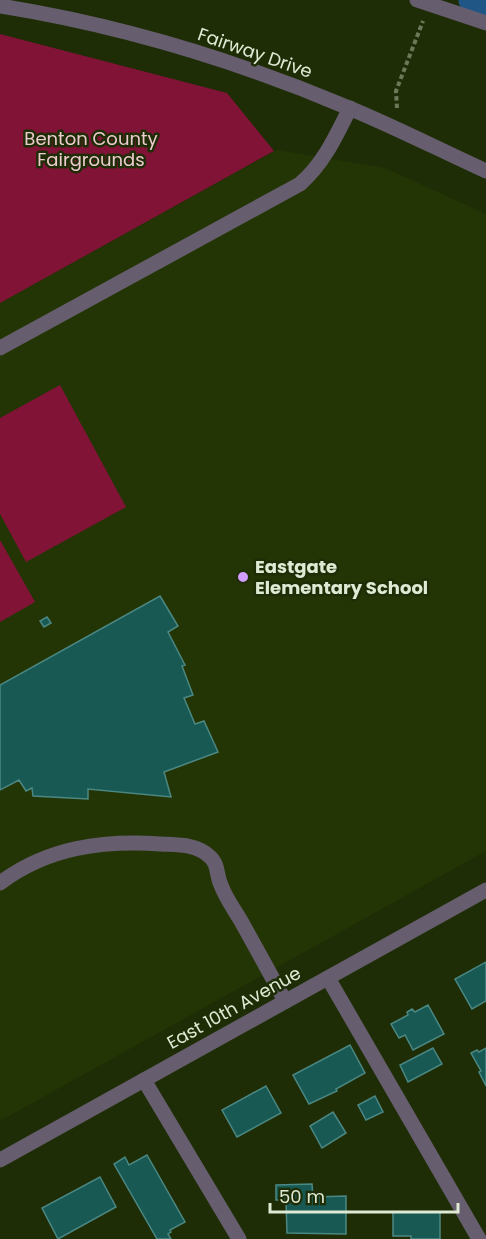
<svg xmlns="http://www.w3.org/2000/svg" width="486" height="1239" font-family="Poppins,sans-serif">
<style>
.built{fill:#243505}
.green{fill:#811337}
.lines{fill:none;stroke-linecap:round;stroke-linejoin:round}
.canal{stroke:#205686;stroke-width:27}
.building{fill:#185954;stroke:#4c8883;stroke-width:1.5}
.path{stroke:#6b7959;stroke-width:4;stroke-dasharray:4.5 3;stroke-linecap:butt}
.minor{stroke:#665d6e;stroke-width:15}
.poi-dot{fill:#d19dfe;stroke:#1e2d06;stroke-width:2}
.labels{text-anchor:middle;stroke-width:5;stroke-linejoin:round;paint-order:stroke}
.street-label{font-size:18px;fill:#dfead4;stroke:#1e2d06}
.park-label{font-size:18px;fill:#edccd0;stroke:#1e2d06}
.poi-label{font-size:18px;font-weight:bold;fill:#dfead4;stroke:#1e2d06;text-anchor:start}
</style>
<rect width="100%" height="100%" fill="#1e2d06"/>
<!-- built -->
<path class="built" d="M277,150L385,168L486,214V851L0,1121V303Z"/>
<!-- green -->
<g class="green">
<path d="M0,34L227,93L274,151L0,303Z"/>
<path d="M60,385L126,507L26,562L0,514V418Z"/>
<path d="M0,540L35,602L0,622Z"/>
</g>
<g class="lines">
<!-- canal -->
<path class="canal" d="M472,0L486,6"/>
</g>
<!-- building -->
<g class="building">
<path d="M160,596L178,626L168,632L185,665L182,666L193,695L184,698L195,724L204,721L218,752L164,772L171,797L88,789V799L33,796L32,788L26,791L19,780L0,790V685Z"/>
<path d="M47,617L51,623L44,627L40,621Z"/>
<path d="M486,962V1001L472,1009L455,979Z"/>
<path d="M428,1005L444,1034L413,1050L405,1035L399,1038L391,1024L408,1015L407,1012L412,1009L415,1012Z"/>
<path d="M350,1045L365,1073L336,1089L337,1091L309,1104L293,1075Z"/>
<path d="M433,1048L442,1064L408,1082L400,1065Z"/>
<path d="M486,1048V1086L479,1072L481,1071L471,1053L477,1050L479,1052Z"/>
<path d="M266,1086L281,1113L237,1137L222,1110Z"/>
<path d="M375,1096L383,1112L366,1120L358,1105Z"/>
<path d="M333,1112L346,1133L322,1148L310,1126Z"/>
<path d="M147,1155L185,1222L170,1230L171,1232L168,1234L171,1239H157L114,1164L125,1157L129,1165Z"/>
<path d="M100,1177L116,1207L58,1239L42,1208Z"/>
<path d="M312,1184L313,1197L346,1196V1234L287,1233L286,1200H276V1185Z"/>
<path d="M393,1212H440V1239H411V1236H393Z"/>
</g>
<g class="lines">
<!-- path -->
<path class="path" d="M397,108L396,91L423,21"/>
<!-- minor -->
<g class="minor">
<path d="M417,0L486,23"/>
<path d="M0,6C119,25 238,61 349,108C395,127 440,150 486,171"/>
<path d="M0,348L300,184C324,163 336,136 350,108"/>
<path d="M0,883C48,847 103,840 161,844C178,845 196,844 209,856C219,864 216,875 221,885C225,897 234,909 241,921C256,948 271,975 285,1001"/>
<path d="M328,978L479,1239"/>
<path d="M144,1080L239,1239"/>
<path d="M0,1160L486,890"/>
</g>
</g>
<!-- markers -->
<circle class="poi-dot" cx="243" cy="577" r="6"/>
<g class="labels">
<!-- street labels -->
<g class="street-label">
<text transform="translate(255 53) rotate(19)" y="6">Fairway Drive</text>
<text transform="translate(234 1008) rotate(-29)" y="6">East 10th Avenue</text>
</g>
<!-- park labels -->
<g class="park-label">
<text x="91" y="145">Benton County<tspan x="91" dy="21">Fairgrounds</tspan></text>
</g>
<!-- poi labels -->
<g class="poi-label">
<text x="255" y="573">Eastgate<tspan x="255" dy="21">Elementary School</tspan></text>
</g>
</g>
<!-- scale -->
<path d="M270 1203v9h188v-9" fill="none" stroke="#dfead4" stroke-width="3"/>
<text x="279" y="1203" font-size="18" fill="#dfead4" stroke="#1e2d06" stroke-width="4.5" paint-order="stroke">50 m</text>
</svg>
